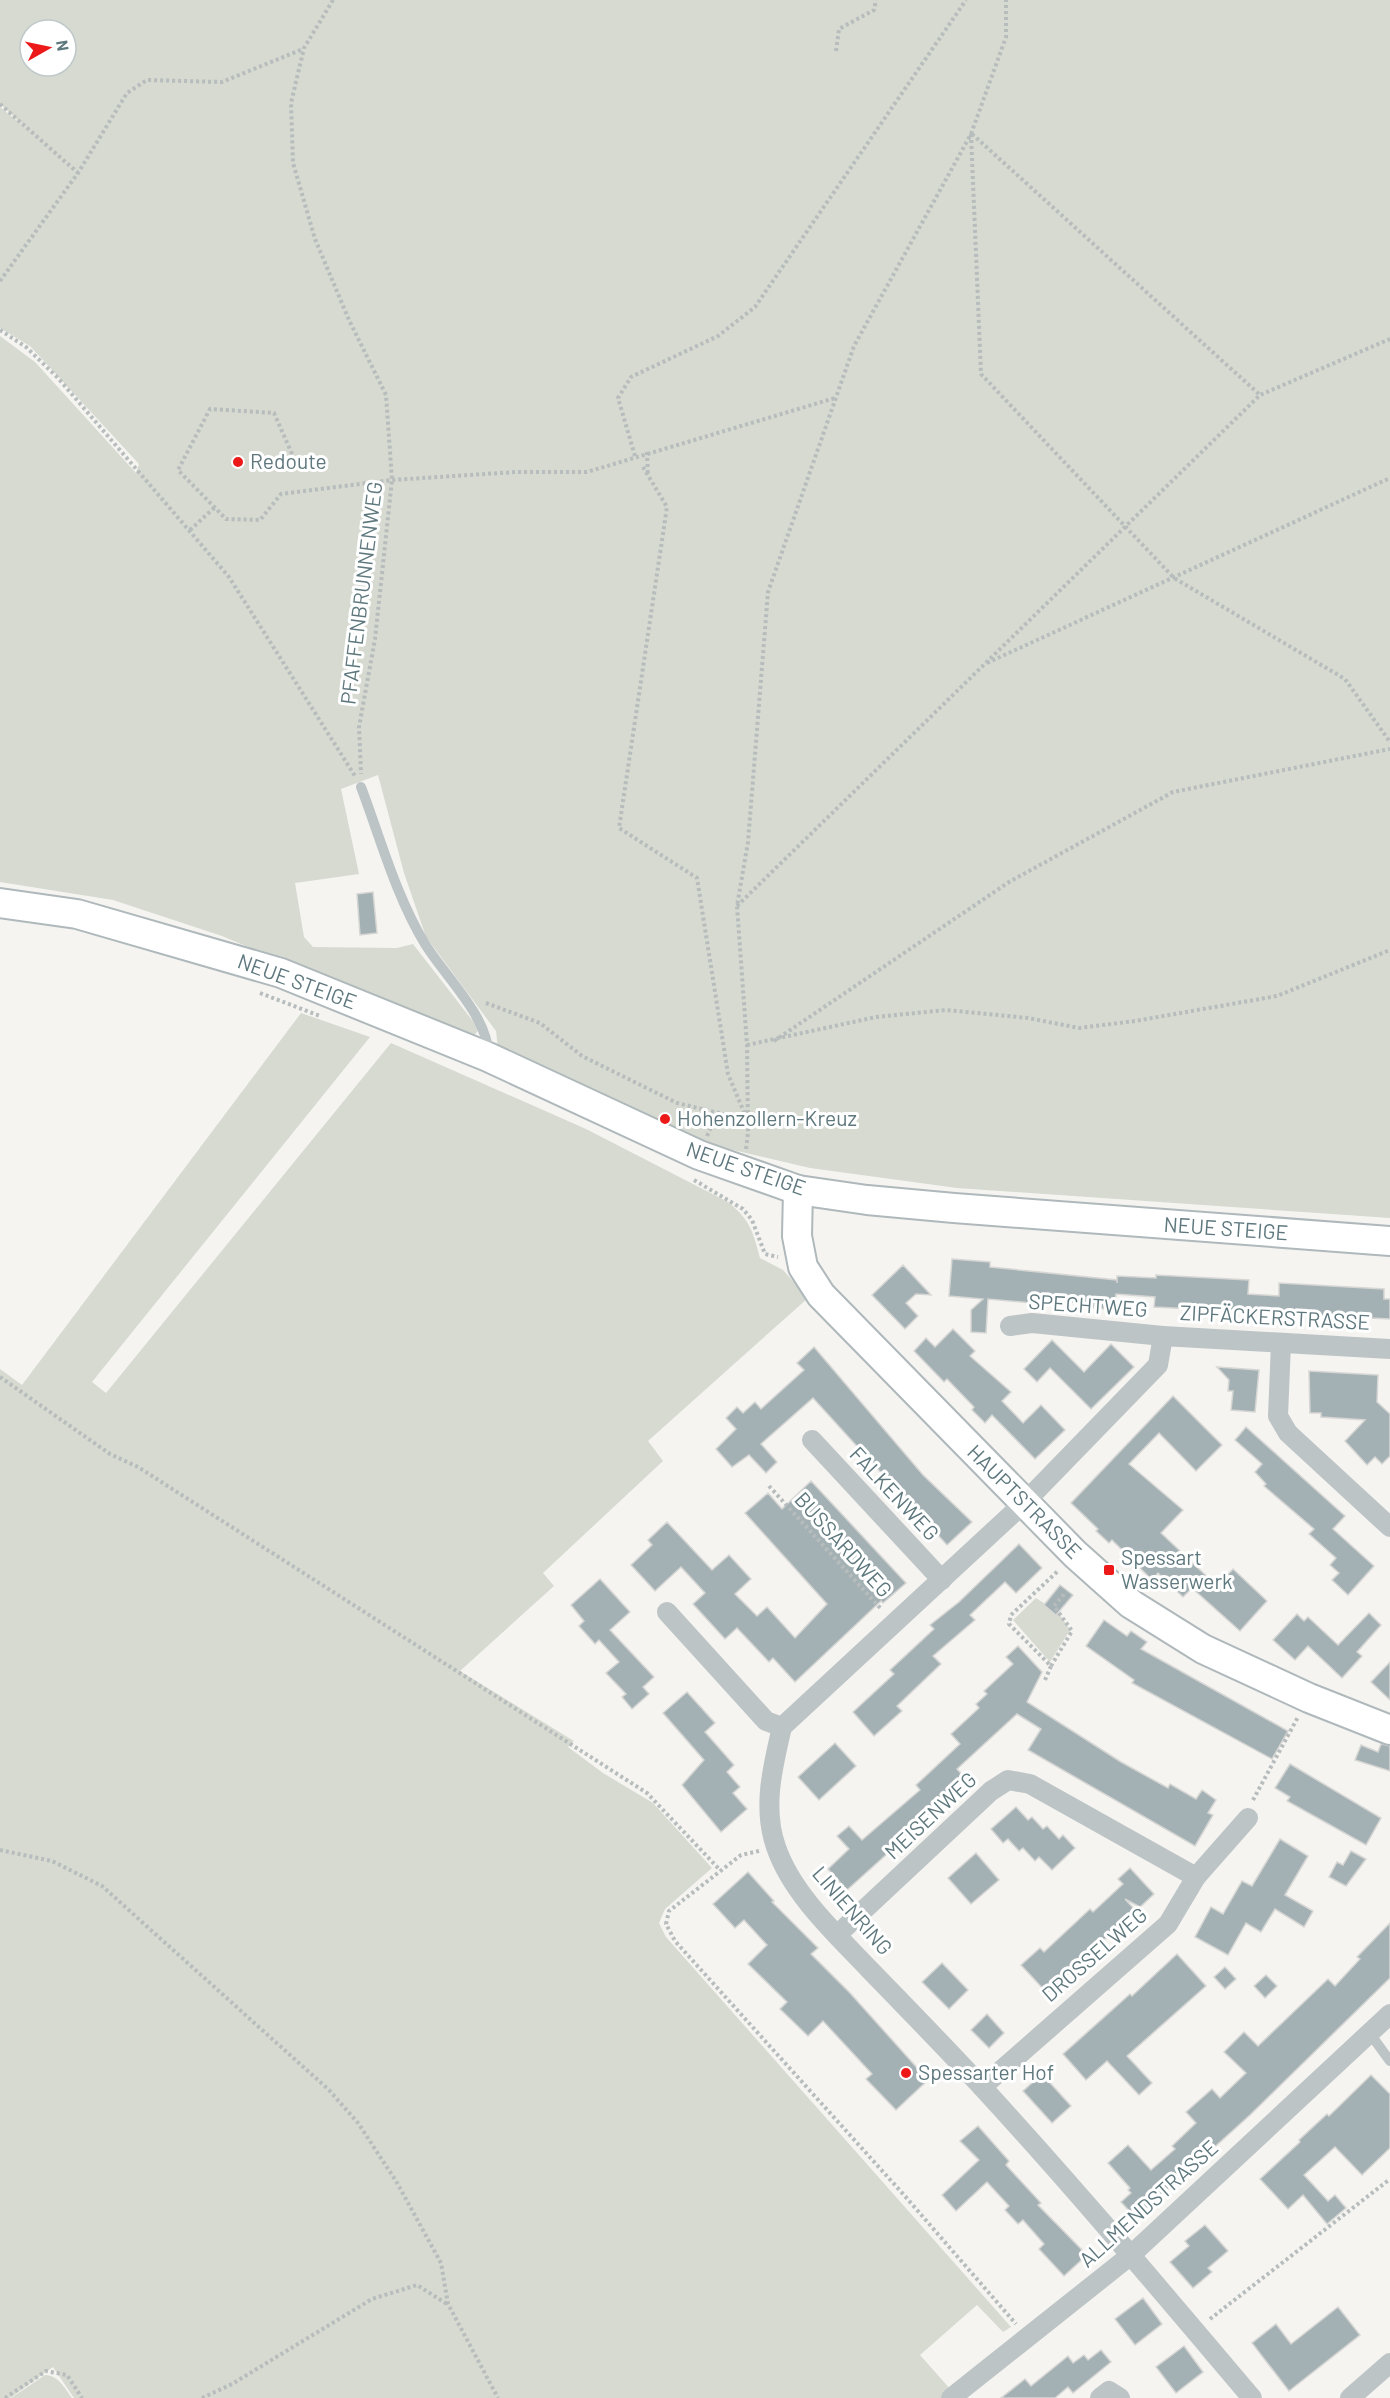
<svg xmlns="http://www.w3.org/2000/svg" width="1390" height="2398" font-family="Barlow,sans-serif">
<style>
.green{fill:#d6dad0;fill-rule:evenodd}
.building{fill:#a4b1b4;stroke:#d6d6d4;stroke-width:1.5}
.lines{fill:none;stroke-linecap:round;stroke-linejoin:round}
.secondary-casing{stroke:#afb8bb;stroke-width:32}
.path{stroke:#b7bcbd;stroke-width:4;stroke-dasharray:3 3;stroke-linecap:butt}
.lane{stroke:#bdc4c6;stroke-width:10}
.street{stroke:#bdc4c6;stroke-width:20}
.secondary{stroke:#fff;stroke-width:28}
.poi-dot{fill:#ed1919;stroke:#fff;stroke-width:2}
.labels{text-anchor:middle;stroke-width:6;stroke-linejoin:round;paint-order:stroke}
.poi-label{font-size:21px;fill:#5e787e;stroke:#fff;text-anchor:start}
.street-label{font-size:21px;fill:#5e787e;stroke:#fff}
</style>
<rect width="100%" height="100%" fill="#f5f4f1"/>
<!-- green -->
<g class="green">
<path d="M0,0H1390V1218L957,1188L810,1168L682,1138L499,1058L496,1031L426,937L404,873L378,775L341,789L359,874L295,883L304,937L313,947L397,948L413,944L479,1029L471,1040L222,936L113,900L0,882V336L35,362L136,473L139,464L30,346L0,328V107L26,128L0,104ZM30,30H66V66H30Z"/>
<path d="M301,1013L370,1037L92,1382L106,1393L391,1043L586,1129L728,1202C750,1220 753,1231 760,1258L783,1270L808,1298L648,1441L663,1461L543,1573L554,1586L460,1671L574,1741L568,1747L603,1773L653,1803L712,1868L665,1909L659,1923L666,1937L1011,2327L1003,2332L977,2305L920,2355L951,2390L941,2398H74L53,2367L10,2398H0V1369L22,1385Z"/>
<path d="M1036,1598L1058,1612L1070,1630L1050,1662L1013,1620Z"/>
<path d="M45,2375C59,2376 64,2387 72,2398H11Z"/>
</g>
<!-- building -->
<g class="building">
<path d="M373,892L377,933L360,935L357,894Z"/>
<path d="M952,1259L990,1262V1267L1117,1280V1283V1276L1156,1278V1275L1249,1280L1248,1294L1279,1296V1283L1384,1289V1299H1390V1319L1154,1307L1155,1297L1116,1294L1115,1310L1083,1307L1084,1303L1055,1301L1054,1305L988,1299L986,1333L971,1332V1310L983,1299L949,1296Z"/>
<path d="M903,1265L931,1295L916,1294L906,1303L918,1316L905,1329L872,1295Z"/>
<path d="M953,1329L975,1351L970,1356L1011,1392L1002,1401L1023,1423L1041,1405L1065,1430L1035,1459L992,1415L985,1423L972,1410L974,1407L947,1379L944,1382L914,1351L926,1338L935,1347Z"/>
<path d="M1052,1340L1084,1372L1111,1344L1134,1367L1091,1409L1050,1368L1037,1382L1024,1369Z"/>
<path d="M814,1347L923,1475L972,1522L947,1545L813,1398L761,1444L777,1462L766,1473L749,1455L732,1467L716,1449L736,1429L726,1418L737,1407L743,1413L755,1402L761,1409L804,1370L797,1363Z"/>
<path d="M1217,1367L1259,1370L1255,1412L1231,1410L1233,1391H1228L1229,1380Z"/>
<path d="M1309,1371L1378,1375L1377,1402L1390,1414V1456L1382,1464L1375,1457L1367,1465L1345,1441L1365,1420L1321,1417V1413H1310Z"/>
<path d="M1173,1396L1222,1445L1196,1471L1159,1433L1129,1464L1183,1510L1161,1533L1217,1586L1233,1569L1267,1601L1240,1631L1192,1588L1183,1597L1158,1573L1152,1580L1112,1540L1109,1543L1096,1531L1098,1529L1071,1503Z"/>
<path d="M1246,1427L1345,1516L1333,1529L1374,1566L1348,1595L1332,1580L1339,1573L1330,1565L1336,1558L1309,1534L1314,1529L1264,1486L1266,1484L1255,1472L1262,1464L1235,1440Z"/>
<path d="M811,1481L906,1583L883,1603L881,1601L795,1682L773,1658L769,1662L737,1628L725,1639L693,1604L705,1593L681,1567L655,1591L631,1565L652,1545L648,1540L667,1522L712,1570L729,1555L751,1579L735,1594L757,1616L767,1607L795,1638L827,1604L745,1513L768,1493L782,1509Z"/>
<path d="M1019,1544L1042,1568L1016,1593L1005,1582L970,1615L975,1620L933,1656L941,1664L897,1706L902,1711L874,1736L853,1712L894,1674L890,1670L934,1629L930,1625L959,1602Z"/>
<path d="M600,1579L630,1612L610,1630L654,1677L643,1687L649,1694L632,1709L622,1697L626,1694L606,1673L619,1662L599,1640L595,1644L579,1626L584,1621L571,1605Z"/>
<path d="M1060,1585L1073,1595L1056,1615L1044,1605Z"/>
<path d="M1369,1613L1381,1625L1357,1652L1362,1656L1342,1678L1308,1646L1295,1660L1273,1640L1297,1614L1304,1621L1308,1617L1338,1645Z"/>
<path d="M1104,1620L1127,1636L1131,1631L1147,1642L1141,1649L1288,1731L1272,1759L1132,1683L1134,1680L1086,1646Z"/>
<path d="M1018,1646L1042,1672L1027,1702L1121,1762L1168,1788L1170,1784L1196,1799L1202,1790L1216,1800L1208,1813L1213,1815L1195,1846L1028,1750L1041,1729L1017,1714L957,1769L968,1781L847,1890L828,1869L849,1849L837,1836L849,1826L862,1840L920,1790L916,1785L960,1744L951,1734L979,1708L976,1704L987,1694L984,1691L1013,1664L1006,1657Z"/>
<path d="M1390,1662V1700L1371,1682Z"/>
<path d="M687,1692L715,1723L705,1732L734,1765L727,1772L740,1787L733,1793L747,1809L721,1832L682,1785L704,1760L663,1713Z"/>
<path d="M835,1743L856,1766L819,1800L798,1777Z"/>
<path d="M1381,1744L1390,1746V1771L1355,1760L1361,1745L1378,1752Z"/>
<path d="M1290,1764L1381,1818L1366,1845L1287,1801L1290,1797L1275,1788Z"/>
<path d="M1016,1807L1028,1820L1032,1817L1043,1829L1047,1826L1059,1839L1063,1835L1075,1848L1052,1870L1039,1857L1035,1861L1023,1848L1019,1851L1008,1839L1003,1843L991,1829Z"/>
<path d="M1280,1839L1308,1856L1285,1895L1313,1911L1304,1927L1275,1909L1261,1932L1246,1923L1228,1955L1195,1937L1211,1907L1223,1914L1242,1881L1252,1886Z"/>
<path d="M1351,1851L1366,1859L1346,1886L1329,1877L1337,1862L1343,1865Z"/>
<path d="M976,1853L999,1880L971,1904L948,1878Z"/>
<path d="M1130,1868L1154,1894L1140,1907L1125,1899L1136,1911L1134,1913L1138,1918L1125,1930L1120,1925L1047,1993L1021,1965L1040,1948L1044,1952L1090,1909L1093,1912L1123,1884L1118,1879Z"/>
<path d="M748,1872L774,1901L772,1902L818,1948L811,1954L850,1993L928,2080L896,2110L866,2079L872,2074L823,2021L808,2036L780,2009L787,2002L748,1964L767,1945L744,1920L735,1928L713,1904Z"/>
<path d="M1390,1923V1978L1250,2115L1136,2218L1121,2202L1131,2193L1128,2190L1130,2188L1108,2163L1128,2145L1151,2170L1175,2149L1172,2146L1196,2123L1186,2112L1212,2089L1220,2098L1246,2073L1224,2052L1244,2032L1258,2046L1328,1979L1335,1986L1360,1959L1357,1957Z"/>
<path d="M1177,1954L1206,1986L1127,2056L1152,2083L1139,2095L1107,2061L1086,2080L1063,2054L1130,1994L1132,1996Z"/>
<path d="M942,1963L968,1990L949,2009L922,1982Z"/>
<path d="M1225,1967L1236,1979L1225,1989L1214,1977Z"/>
<path d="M1266,1975L1277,1986L1265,1998L1254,1986Z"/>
<path d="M987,2014L1004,2033L989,2048L971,2030Z"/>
<path d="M1042,2074L1071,2106L1052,2123L1023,2091Z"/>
<path d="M1371,2075L1390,2094V2148L1362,2175L1335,2147L1304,2175L1328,2201L1335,2195L1346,2208L1327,2224L1303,2195L1288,2209L1260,2179L1300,2142L1299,2140L1327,2114L1329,2116Z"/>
<path d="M978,2126L1009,2161L1006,2165L1041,2203L1038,2205L1087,2255L1064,2276L1039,2249L1044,2244L1023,2220L1018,2224L1005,2210L1009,2206L987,2182L956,2211L942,2195L979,2160L960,2141Z"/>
<path d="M1205,2225L1228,2251L1208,2268L1212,2272L1193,2288L1170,2262L1189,2246L1185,2241Z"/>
<path d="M1143,2298L1162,2324L1135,2345L1115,2319Z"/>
<path d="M1338,2307L1360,2335L1289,2391L1252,2343L1276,2324L1291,2344Z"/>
<path d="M1184,2346L1203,2372L1176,2393L1156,2367Z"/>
<path d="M1101,2350L1111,2362L1073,2393L1068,2387L1055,2398H1001L1025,2379L1031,2386L1068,2356L1073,2363L1084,2355L1088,2360Z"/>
</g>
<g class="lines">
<!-- secondary casing -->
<g class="secondary-casing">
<g id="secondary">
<path d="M0,903L77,914L281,973L488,1057L699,1155L798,1190L867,1200L954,1208L1390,1241"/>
<path d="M798,1190L797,1236L803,1267L821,1295L1075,1554L1131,1604L1203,1649L1309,1698L1390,1730"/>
</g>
</g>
<!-- path -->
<g class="path">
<path d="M333,0L304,48L291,103L293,163L315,239L349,320L386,395L392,480L375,639L359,727L361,774"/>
<path d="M836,51L839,29L874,10L876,0"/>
<path d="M0,104L78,173"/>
<path d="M971,134L981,374L1174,578L1345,679L1390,742"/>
<path d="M972,134L1260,395"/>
<path d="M0,281L78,173L127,93L147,80L222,82L303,49"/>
<path d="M0,330L26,347L58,378L229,577L355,776"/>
<path d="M647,452L648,475"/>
<path d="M292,454L274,413L210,409L178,470L226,519L260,520L281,494L392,480L516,472H587L835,398"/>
<path d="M635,456L618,398L631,377L718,336L755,307L966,0"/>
<path d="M643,467L667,507L619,828L697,878L728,1074L746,1117"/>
<path d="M190,530L215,507"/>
<path d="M987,663L1390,478"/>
<path d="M737,906L1260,395L1390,339"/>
<path d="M260,993L320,1016"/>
<path d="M486,1003L540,1023L582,1056L677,1103L748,1120"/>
<path d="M774,1041L1009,882L1173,792L1390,749"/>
<path d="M747,1045L876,1017L946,1010L1028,1018L1079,1028L1135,1021L1277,996L1390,950"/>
<path d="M707,1136L717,1114"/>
<path d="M746,1149L748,1133L747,1045L737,906L748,842L768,592L854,346L971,134L1006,37V0"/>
<path d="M694,1180L743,1209L752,1220L765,1254L778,1257"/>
<path d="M0,1377L110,1454L138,1467L647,1793L720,1870"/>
<path d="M769,1486L882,1610"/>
<path d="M1051,1666L1072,1631L1054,1606L1065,1593"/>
<path d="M1045,1680L1051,1666L1009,1624L1011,1615L1059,1570"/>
<path d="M1253,1800L1298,1717"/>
<path d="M0,1850L52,1861L102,1886L329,2090L358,2123L396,2181L441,2263L448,2304L498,2398"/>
<path d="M759,1851L741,1855L669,1911L666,1924L675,1941L904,2195L1016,2324"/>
<path d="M1210,2319L1390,2179"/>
<path d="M5,2398L46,2371L67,2375L82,2398"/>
<path d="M202,2398L232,2384L372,2299L417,2285L447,2304"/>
</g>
<!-- lane -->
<g class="lane">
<path d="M361,787C381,840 396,896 425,944C444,975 489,1018 488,1054"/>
<path d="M1371,2035L1390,2061"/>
</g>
<!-- street -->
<g class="street">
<path d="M1010,1326L1032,1323L1163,1336"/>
<path d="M1281,1343L1278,1416L1288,1433L1390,1527"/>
<path d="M812,1440L942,1580"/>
<path d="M667,1612L766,1721L782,1727"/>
<path d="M837,1935L991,1791L1008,1780L1030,1784L1196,1877"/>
<path d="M982,2087L1168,1924L1196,1877L1248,1818"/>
<path d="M951,2398L1131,2255L1390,2014"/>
<path d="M1100,2398L1109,2391L1120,2398"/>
<path d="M1252,2398C1163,2293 1075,2188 982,2087C945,2047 907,2008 869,1969C836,1934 792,1894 776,1847C762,1807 773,1766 782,1727L1024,1503L1158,1365L1163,1336L1390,1349"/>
<path d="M1350,2398L1390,2363"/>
</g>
<!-- secondary -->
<use href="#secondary" class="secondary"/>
</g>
<!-- markers -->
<g class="poi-dot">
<circle cx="238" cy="462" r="6"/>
<circle cx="665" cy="1119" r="6"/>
<rect x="1103" y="1564" width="12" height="12" rx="3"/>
<circle cx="906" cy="2073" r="6"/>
</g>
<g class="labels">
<!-- poi labels -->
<g class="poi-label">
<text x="250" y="469">Redoute</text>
<text x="677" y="1126">Hohenzollern-Kreuz</text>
<text x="1121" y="1565">Spessart<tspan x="1121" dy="24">Wasserwerk</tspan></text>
<text x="918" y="2080">Spessarter Hof</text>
</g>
<!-- street labels -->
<g class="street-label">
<text transform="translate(362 593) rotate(-83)" y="7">PFAFFENBRUNNENWEG</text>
<text transform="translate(297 982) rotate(20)" y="7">NEUE STEIGE</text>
<text transform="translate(746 1169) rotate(19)" y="7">NEUE STEIGE</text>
<text transform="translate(1226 1229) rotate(4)" y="7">NEUE STEIGE</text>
<text transform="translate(1088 1306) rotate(4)" y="7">SPECHTWEG</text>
<text transform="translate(1275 1318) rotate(3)" y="7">ZIPFÄCKERSTRASSE</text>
<text transform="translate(894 1494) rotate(47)" y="7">FALKENWEG</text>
<text transform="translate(1024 1502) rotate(45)" y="7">HAUPTSTRASSE</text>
<text transform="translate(843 1545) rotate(48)" y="7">BUSSARDWEG</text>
<text transform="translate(931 1816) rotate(-43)" y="7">MEISENWEG</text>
<text transform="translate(852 1911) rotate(49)" y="7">LINIENRING</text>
<text transform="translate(1095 1955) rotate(-41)" y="7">DROSSELWEG</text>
<text transform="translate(1149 2204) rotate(-42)" y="7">ALLMENDSTRASSE</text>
</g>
</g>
<!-- north arrow -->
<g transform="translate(48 48) rotate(81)"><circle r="28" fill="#ffffff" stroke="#bfc9cb" stroke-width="1.5"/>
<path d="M0-4.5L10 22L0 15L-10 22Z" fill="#ed1919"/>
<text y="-9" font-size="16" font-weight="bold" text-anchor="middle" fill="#5e787e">N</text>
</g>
</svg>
